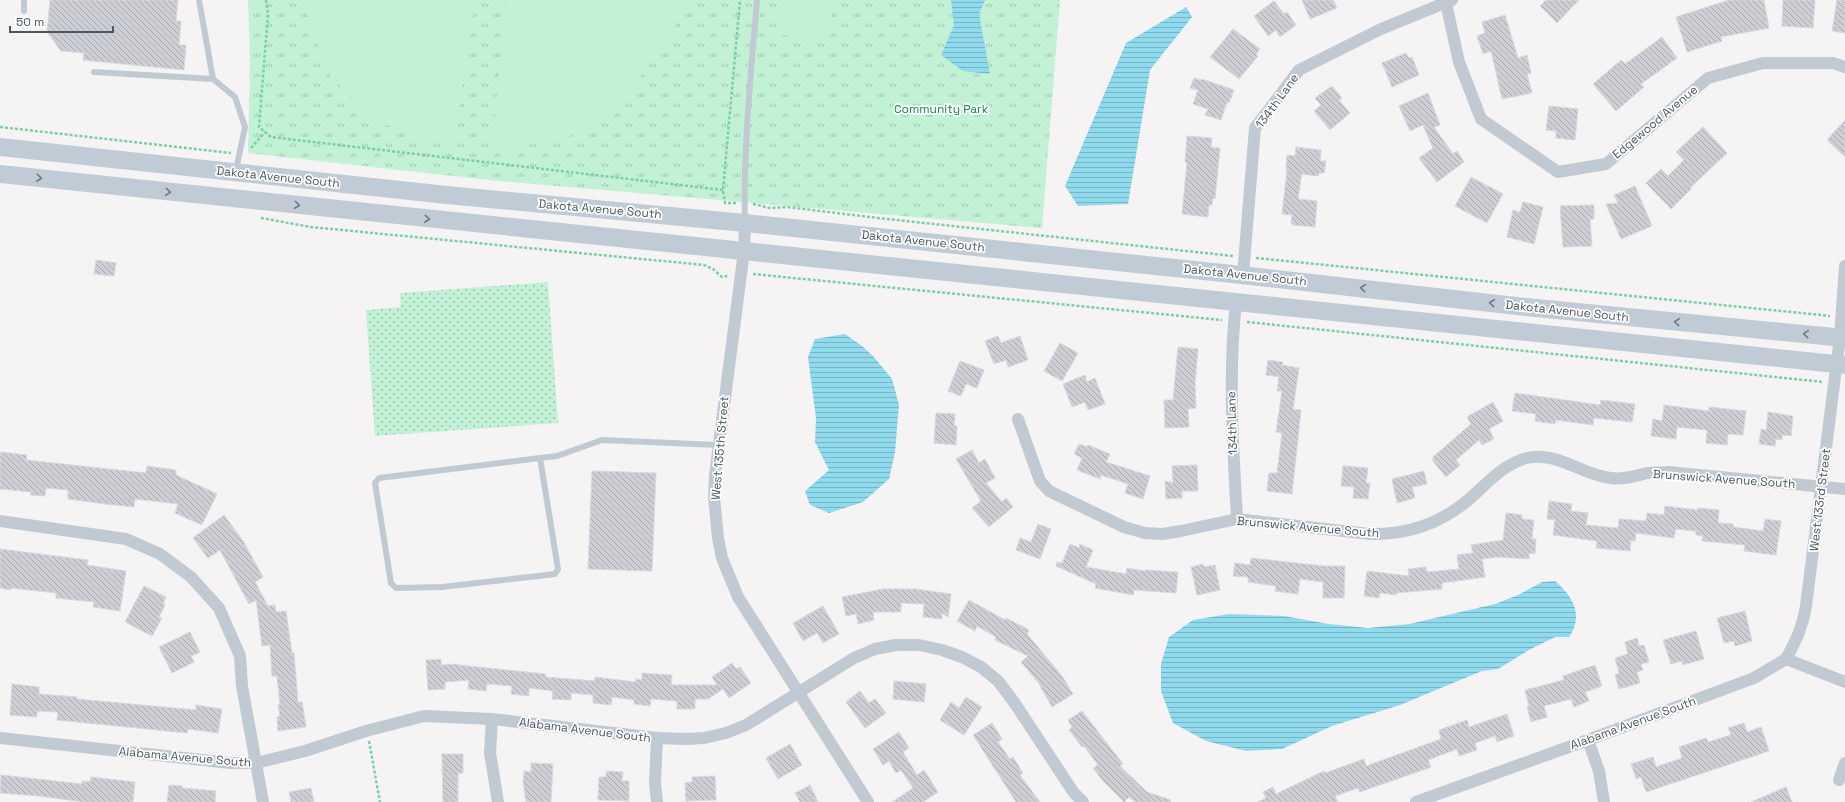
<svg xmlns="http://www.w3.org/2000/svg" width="1845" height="802" font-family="'Space Grotesk',sans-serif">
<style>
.grass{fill:url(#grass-dots)}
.park{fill:url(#park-tufts)}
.pitch{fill:#c3f1d5}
.water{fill:url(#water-rules)}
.building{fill:url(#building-back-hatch);stroke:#d7d9de}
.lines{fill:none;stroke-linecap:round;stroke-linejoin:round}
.path{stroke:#7ad0a6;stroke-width:2.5;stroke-dasharray:3 2;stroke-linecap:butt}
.service{stroke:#c1cad2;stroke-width:6}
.minor{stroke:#c1cad2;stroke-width:12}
.secondary{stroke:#c1cbd6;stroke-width:18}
.oneway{stroke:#6e7984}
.labels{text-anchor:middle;stroke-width:3.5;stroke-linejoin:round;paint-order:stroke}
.street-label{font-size:12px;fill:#4a5661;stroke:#fff}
.park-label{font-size:12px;fill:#17864f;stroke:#fff}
</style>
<defs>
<pattern id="grass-dots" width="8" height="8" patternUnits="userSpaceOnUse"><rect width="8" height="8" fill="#c3f1d5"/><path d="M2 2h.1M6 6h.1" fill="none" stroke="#a0c6b0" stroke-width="1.8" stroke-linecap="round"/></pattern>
<pattern id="park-tufts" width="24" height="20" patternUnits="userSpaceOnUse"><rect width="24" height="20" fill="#c3f1d5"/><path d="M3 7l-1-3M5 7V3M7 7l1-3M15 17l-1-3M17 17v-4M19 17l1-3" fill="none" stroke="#a0c6b0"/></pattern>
<pattern id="water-rules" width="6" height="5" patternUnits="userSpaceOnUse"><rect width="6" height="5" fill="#90daee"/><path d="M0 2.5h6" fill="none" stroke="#78b4c4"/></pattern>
<pattern id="building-back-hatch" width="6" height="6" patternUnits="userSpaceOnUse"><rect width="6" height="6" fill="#cdcfd5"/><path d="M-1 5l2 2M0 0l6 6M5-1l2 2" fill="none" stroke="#a8abb0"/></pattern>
</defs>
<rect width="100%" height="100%" fill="#f5f3f3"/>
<!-- grass -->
<path class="grass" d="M548,282L558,423L375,436L366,310L401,307L400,293Z"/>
<!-- park -->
<path class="park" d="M248,0H1060L1042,228L498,181L248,153L250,61Z"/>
<!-- pitch -->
<g class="pitch">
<path d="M302,0H475L454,149L378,122L330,76Z"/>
<path d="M507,0H685L669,41L622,99L567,138L491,151Z"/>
<path d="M781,0H832L830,38L778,35Z"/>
</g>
<!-- water -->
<g class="water">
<path d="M951,0H985L979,14L990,74L963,71L941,55L954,25Z"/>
<path d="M1186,7L1192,17L1150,70L1128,204L1078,206L1065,186L1126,43Z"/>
<path d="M845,334L862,346L873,356L892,379L899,405L895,452L889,479L863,502L829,513L810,505L805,491L829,470L815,442L816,418L808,357L815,339Z"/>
<path d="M1555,581C1573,596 1584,616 1569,637H1555L1529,650L1498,669L1482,671L1400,705L1332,726L1282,749L1246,751L1206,741L1173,723L1161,691V664L1169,637L1193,620L1229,614L1284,616L1329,624L1368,628L1409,624L1495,604L1518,595L1542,582Z"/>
</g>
<!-- building -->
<g class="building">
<path d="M50,0H178L176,21H181L179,45H186L184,70L83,60L84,53L61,51L47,32Z"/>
<path d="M1302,0H1333L1337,8L1310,19Z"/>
<path d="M1546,0H1579L1557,23L1540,6Z"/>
<path d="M1729,0H1764L1769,28L1721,37L1722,41L1687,52L1676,17Z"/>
<path d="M1783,0H1815L1813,28L1782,26Z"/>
<path d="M1837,0H1845V33L1832,31Z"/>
<path d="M1274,1L1284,14L1287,12L1296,25L1280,37L1276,30L1268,36L1254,16Z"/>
<path d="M1505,15L1518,58L1527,55L1531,73L1527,74L1532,93L1502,99L1491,51L1483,54L1477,36L1485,33L1482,22Z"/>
<path d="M1233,29L1260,49L1256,54L1258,56L1239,79L1210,57Z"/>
<path d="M1662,37L1677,58L1641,84L1644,87L1616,111L1593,84L1621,60L1625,64Z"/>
<path d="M1406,53L1409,58L1412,57L1419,75L1392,87L1382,63Z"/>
<path d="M1194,78L1201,80L1202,79L1234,90L1229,103L1227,102L1221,120L1205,115L1208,109L1193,104L1198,90L1190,88Z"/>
<path d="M1332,86L1342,98L1339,100L1350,113L1330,130L1314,111L1321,105L1315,98Z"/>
<path d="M1428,93L1440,125L1434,127L1453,154L1457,151L1464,162L1437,182L1419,158L1433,148L1423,125L1410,131L1399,106Z"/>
<path d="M1549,106L1578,109L1575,140L1556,138V131L1546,130Z"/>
<path d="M1845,120V157L1827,140Z"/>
<path d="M1703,127L1727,153L1690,188L1691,189L1671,209L1646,183L1661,169L1668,176L1684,160L1676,152Z"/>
<path d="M1187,136L1212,138L1211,147L1220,148L1215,199L1213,198L1212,205H1209L1208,217L1182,214L1187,162H1185Z"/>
<path d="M1296,147L1321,150L1320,161H1326L1324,173H1319L1318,176L1302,174L1301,178L1298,199L1317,201L1315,227L1293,225L1291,223L1292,215L1282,214L1287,170H1286L1287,155L1295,156Z"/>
<path d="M1471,177L1503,194L1487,223L1455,206Z"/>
<path d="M1635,186L1652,226L1621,239L1606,204L1618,203L1614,195Z"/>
<path d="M1523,202L1543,207L1534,244L1507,237L1513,210L1520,212Z"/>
<path d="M1594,205V219H1590L1592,246L1563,247L1560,206Z"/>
<path d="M96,260L116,263L114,276L94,274Z"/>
<path d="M998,336L1001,343L1020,336L1028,360L1008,367L1006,360L994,364L985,341Z"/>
<path d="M1060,343L1078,353L1062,381L1044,371Z"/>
<path d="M1178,347L1198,349L1195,383L1196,408L1188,409L1189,427L1165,428L1164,400H1173Z"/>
<path d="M1268,360L1283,362L1282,365L1299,368L1293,409L1301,410L1292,494L1267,491L1269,473H1277L1282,433L1276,432L1282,391H1277L1279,377L1266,375Z"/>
<path d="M960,361L984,370L977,388L966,384L961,396L948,391Z"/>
<path d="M1085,375L1087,382L1095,378L1105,404L1088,410L1085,402L1072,407L1063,384Z"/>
<path d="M1515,393L1600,405L1601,400L1635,404L1632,422L1594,418L1593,425L1556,420L1555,424L1535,421L1536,414L1512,411Z"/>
<path d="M1493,402L1503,421L1489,429L1494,439L1482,445L1479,440L1456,460L1460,465L1446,477L1433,461V457L1471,424L1467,417Z"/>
<path d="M1664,405L1709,411V407L1746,411L1743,435L1728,434L1727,445L1706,443L1707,430L1677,427L1676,439L1651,436L1653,419L1662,421Z"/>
<path d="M1768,412L1793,416L1791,436L1782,435V440L1776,439L1775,446L1759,444L1761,429L1766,430Z"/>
<path d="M936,413L955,414L954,426H957L956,445L934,443Z"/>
<path d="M1079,444L1087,447L1088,445L1110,454L1106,462L1150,476L1143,499L1125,493L1128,484L1101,475L1100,479L1077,470L1082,458L1074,454Z"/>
<path d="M972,450L979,463L985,459L995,478L986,483L1002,502L1006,498L1013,507L989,527L972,508L981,501L956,459Z"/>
<path d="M0,452L27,455L26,460L109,469L146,473L147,466L176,470V475L217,494L202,525L175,513L178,504L135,499L134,507L105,504L68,499V490L46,488L45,496L31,495V492L0,489Z"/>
<path d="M1197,465L1198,491H1182V498L1166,499L1165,481L1173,483L1172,466Z"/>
<path d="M1343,466L1368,468L1366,483H1370L1368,499L1353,498L1354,487L1341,486Z"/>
<path d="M592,471L656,473L652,571L588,569Z"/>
<path d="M1424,471L1427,484L1412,487L1415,498L1397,503L1392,479Z"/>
<path d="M1549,501L1572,504L1571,511L1588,513L1586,525L1618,528L1619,519L1646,521L1647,513L1664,515L1665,506L1698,510V508L1719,510L1718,523L1733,524V527L1763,531L1765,519L1781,521L1776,555L1744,551L1745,545L1702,541L1703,536L1696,535V531L1676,529L1674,538L1636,533L1635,541L1631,540L1630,551L1596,548L1597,541L1553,535L1555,520L1547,519Z"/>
<path d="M1506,513L1522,515V519L1534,520L1532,539H1536L1535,554L1529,553V559L1499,557L1482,559L1485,577L1442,583V589L1396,593V595L1380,593L1379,598L1364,596L1367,571L1409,576L1408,569L1426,567L1427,572L1459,569L1457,555L1473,553L1471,545L1503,540Z"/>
<path d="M224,515L243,541L263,577L255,582L268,606L275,605L276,612L286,611L292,653H294L298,702H302L306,727L278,731L277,717L280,716L278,705H280L277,676H272L270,645L262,646L256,600L249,604L220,550L208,558L193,538Z"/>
<path d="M1038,524L1051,529L1040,559L1016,550L1020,538L1031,542Z"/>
<path d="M1070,544L1079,548L1080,544L1093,550L1086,567L1126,574L1127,568L1145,571V570L1178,572L1176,593L1134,590L1133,595L1095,588L1096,584L1056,566L1057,562L1062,563Z"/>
<path d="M0,549L88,560L87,565L126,571L120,611L93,607L94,602L56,598V593L11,588V590L0,588Z"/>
<path d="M1251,558L1324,566H1345L1344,598H1323V582L1300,579L1298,594L1275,591L1276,586L1248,582V577L1233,576L1235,563L1250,565Z"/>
<path d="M1203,564L1204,567L1215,565L1220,590L1197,595L1191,567Z"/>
<path d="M144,586L166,597L163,604L165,605L159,617L162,618L152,636L125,622Z"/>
<path d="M883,589H915L951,594L948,617L942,613V619L923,617L924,604L901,603V612H873L874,620L858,624L856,614L846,616L842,597Z"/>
<path d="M969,600L1005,620L1006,618L1029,630L1027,634L1062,676L1073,694L1052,707L1038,682L1021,662L1028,656L995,640L996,637L977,626L975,631L957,621Z"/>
<path d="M823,606L839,634L823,643L817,633L803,641L793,623Z"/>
<path d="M1745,611L1752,641L1735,646L1734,641L1724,643L1717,618Z"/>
<path d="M1696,631L1704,659L1683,665L1682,661L1671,664L1663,640Z"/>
<path d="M190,632L200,652L191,656L194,662L172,673L159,647Z"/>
<path d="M1637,638L1639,646L1644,645L1649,662L1641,664L1643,670L1637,672L1640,683L1619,689L1615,675L1619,673L1615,658L1628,654L1625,642Z"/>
<path d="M441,659V665L458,664V665L546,674L545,677L595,681V677L635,682L636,679L642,680V673L672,675L671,685H717L712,677L732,663L736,669L740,667L751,683L729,698L723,689L708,699H695V709H677V701L651,699L650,706L634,704V700L612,697L611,705L593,703V695L571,693V700L552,699L553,691L529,688V696L511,694L512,686L487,684L486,691L468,689L469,680L445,682V689L428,690L426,660Z"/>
<path d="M1595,665L1602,686L1585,692L1589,701L1574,707L1571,699L1544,706L1547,717L1531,722L1527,707L1529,706L1525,690L1564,680L1563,676Z"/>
<path d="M894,681L926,684L924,702L893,699Z"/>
<path d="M12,684L39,687V694L77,697V699L196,710V705L222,709L218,733L188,729L187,733L57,720L58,712L37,711V717L10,715Z"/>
<path d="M860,691L869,703L875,699L886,713L865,728L846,702Z"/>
<path d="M966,697L982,707L964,735L940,720L951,702L959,708Z"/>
<path d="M1082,711L1123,764L1120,766L1147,792L1171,800L1170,802H1135L1129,797L1124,802L1103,781L1093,768L1098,765L1084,746L1082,747L1069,730L1072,727L1068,720Z"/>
<path d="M1507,714L1514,736L1497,742L1495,736L1475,743L1477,750L1459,756L1457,749L1428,760L1431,767L1360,792L1358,788L1335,796L1338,802H1257L1266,798L1263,792L1273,787L1276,794L1324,771L1325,773L1364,759L1366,766L1441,739L1439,730L1467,720L1469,727Z"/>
<path d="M992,723L1002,739L998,742L1010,759L1013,757L1023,773L1020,775L1040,802H1016L973,735Z"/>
<path d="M1744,723L1747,732L1761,727L1769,751L1646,792L1641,777L1636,779L1631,764L1653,757L1656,767L1682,758L1679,747L1706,738L1708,742L1731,735L1728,728Z"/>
<path d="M899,732L909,748L903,752L917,775L924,770L938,792L923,802H892L913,788L901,770L896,773L889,761L883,765L873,749Z"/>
<path d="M790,744L802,765L778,779L766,758Z"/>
<path d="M442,754H463V773H458V802H443Z"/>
<path d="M531,763L553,764L551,802H526L523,782L524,771L531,772Z"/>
<path d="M606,771L623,772L622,781H629V801L598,800L599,777H606Z"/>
<path d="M1,775L82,784V781L90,782L91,777L135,782L133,802H83L39,796L0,793Z"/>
<path d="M715,776L716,800L686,801L685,783L692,782V777Z"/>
<path d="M169,785L182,786V788L216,791L215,802H167Z"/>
<path d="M810,785L818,802H800L795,793Z"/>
<path d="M1786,787L1792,802H1751Z"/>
<path d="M311,788L314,802H291L289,792Z"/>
</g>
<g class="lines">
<!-- path -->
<g class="path">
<path d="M266,0L268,14L259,127L271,137L723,190"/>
<path d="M0,127L231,153"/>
<path d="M251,148L265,132"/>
<path d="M736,203H725L723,190L740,0"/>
<path d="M753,204L770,208L787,207L878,218L1233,256"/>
<path d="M261,218L311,227L704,265L713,269L722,277L728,276"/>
<path d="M1256,258L1830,316"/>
<path d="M753,274L1222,320"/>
<path d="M1247,322L1823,382"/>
<path d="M369,741L380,802"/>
</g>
<!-- service -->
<g class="service">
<path d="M24,11V0"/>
<path d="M94,72L213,79L199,0"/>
<path d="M213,79L235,97L245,127L236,170"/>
<path d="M745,221C743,147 751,74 757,0"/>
<path d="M540,458L558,569L555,574L442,587L396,588L391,583L375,483L379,478L540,458L557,456L602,440L718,445"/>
</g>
<!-- minor -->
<g class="minor">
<path d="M1446,3L1459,62L1481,119L1558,172L1606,164L1708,78L1763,63H1833L1845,67"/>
<path d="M745,223L744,251L715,475L714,497L718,538L722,558L738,597L868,802"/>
<path d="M1243,275L1255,128L1299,70L1381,29L1452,0"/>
<path d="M1236,302C1228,375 1233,447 1237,519"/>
<path d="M1018,419L1040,481L1049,491L1124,527L1145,533L1163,534L1181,531L1237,519L1370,534C1411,535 1445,522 1475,494C1490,480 1506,463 1527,458C1558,451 1581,475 1611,478C1623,480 1635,476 1647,473C1653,472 1661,473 1668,472L1845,489"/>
<path d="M0,521L126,539L160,554L191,577L219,608L240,656L242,686L263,802"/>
<path d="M1786,659C1796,641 1803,626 1806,606L1840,337L1845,266"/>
<path d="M492,719L490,753L498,802"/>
<path d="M0,738L230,763H256L305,751L366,731L424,716L492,719L657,738L686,739L704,738L726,733L746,725L854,658L875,649L896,645H919L942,650L962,657L981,667L998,681L1014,702L1074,793L1083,802"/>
<path d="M657,738L655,783L657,802"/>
<path d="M1588,740L1599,771L1604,802"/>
<path d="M1839,780L1845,763"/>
<path d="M1416,802L1588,740L1754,678L1786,659L1845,682"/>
</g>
<!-- secondary -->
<g class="secondary">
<path d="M0,147L447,195L745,223L1223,273L1526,307L1845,338"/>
<path d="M0,174L1845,365"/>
</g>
</g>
<!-- one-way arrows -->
<defs><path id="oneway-chevron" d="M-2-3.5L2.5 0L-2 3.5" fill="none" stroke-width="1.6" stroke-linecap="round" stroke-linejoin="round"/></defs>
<g class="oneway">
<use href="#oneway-chevron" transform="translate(39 178) rotate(6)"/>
<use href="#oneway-chevron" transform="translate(168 192) rotate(6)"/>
<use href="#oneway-chevron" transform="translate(297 205) rotate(6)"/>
<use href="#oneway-chevron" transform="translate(427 219) rotate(6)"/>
<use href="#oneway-chevron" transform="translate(1363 288) rotate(-174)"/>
<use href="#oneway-chevron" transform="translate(1492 303) rotate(-174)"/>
<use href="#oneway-chevron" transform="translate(1677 322) rotate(-175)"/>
<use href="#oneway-chevron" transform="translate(1806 334) rotate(-175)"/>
</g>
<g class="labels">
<!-- street labels -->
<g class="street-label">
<text transform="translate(1277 101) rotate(-54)" y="4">134th Lane</text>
<text transform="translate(1655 122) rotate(-40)" y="4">Edgewood Avenue</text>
<text transform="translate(278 177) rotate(6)" y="4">Dakota Avenue South</text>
<text transform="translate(600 209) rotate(5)" y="4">Dakota Avenue South</text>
<text transform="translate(923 241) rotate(6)" y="4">Dakota Avenue South</text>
<text transform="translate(1245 275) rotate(6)" y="4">Dakota Avenue South</text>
<text transform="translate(1567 311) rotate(6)" y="4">Dakota Avenue South</text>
<text transform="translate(1232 423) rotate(-92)" y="4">134th Lane</text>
<text transform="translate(720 448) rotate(-85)" y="4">West 135th Street</text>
<text transform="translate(1724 479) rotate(4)" y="4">Brunswick Avenue South</text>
<text transform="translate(1820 500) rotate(-83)" y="4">West 133rd Street</text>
<text transform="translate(1308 527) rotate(5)" y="4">Brunswick Avenue South</text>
<text transform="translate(1633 723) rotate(-20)" y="4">Alabama Avenue South</text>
<text transform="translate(585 730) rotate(7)" y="4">Alabama Avenue South</text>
<text transform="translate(185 757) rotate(5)" y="4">Alabama Avenue South</text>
</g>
<!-- park labels -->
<g class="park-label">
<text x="941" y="113">Community Park</text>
</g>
</g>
<!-- scale -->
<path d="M10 26v6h103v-6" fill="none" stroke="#4a5661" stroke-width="2"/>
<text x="16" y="26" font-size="12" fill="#4a5661" stroke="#ffffff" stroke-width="3" paint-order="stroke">50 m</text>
</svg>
